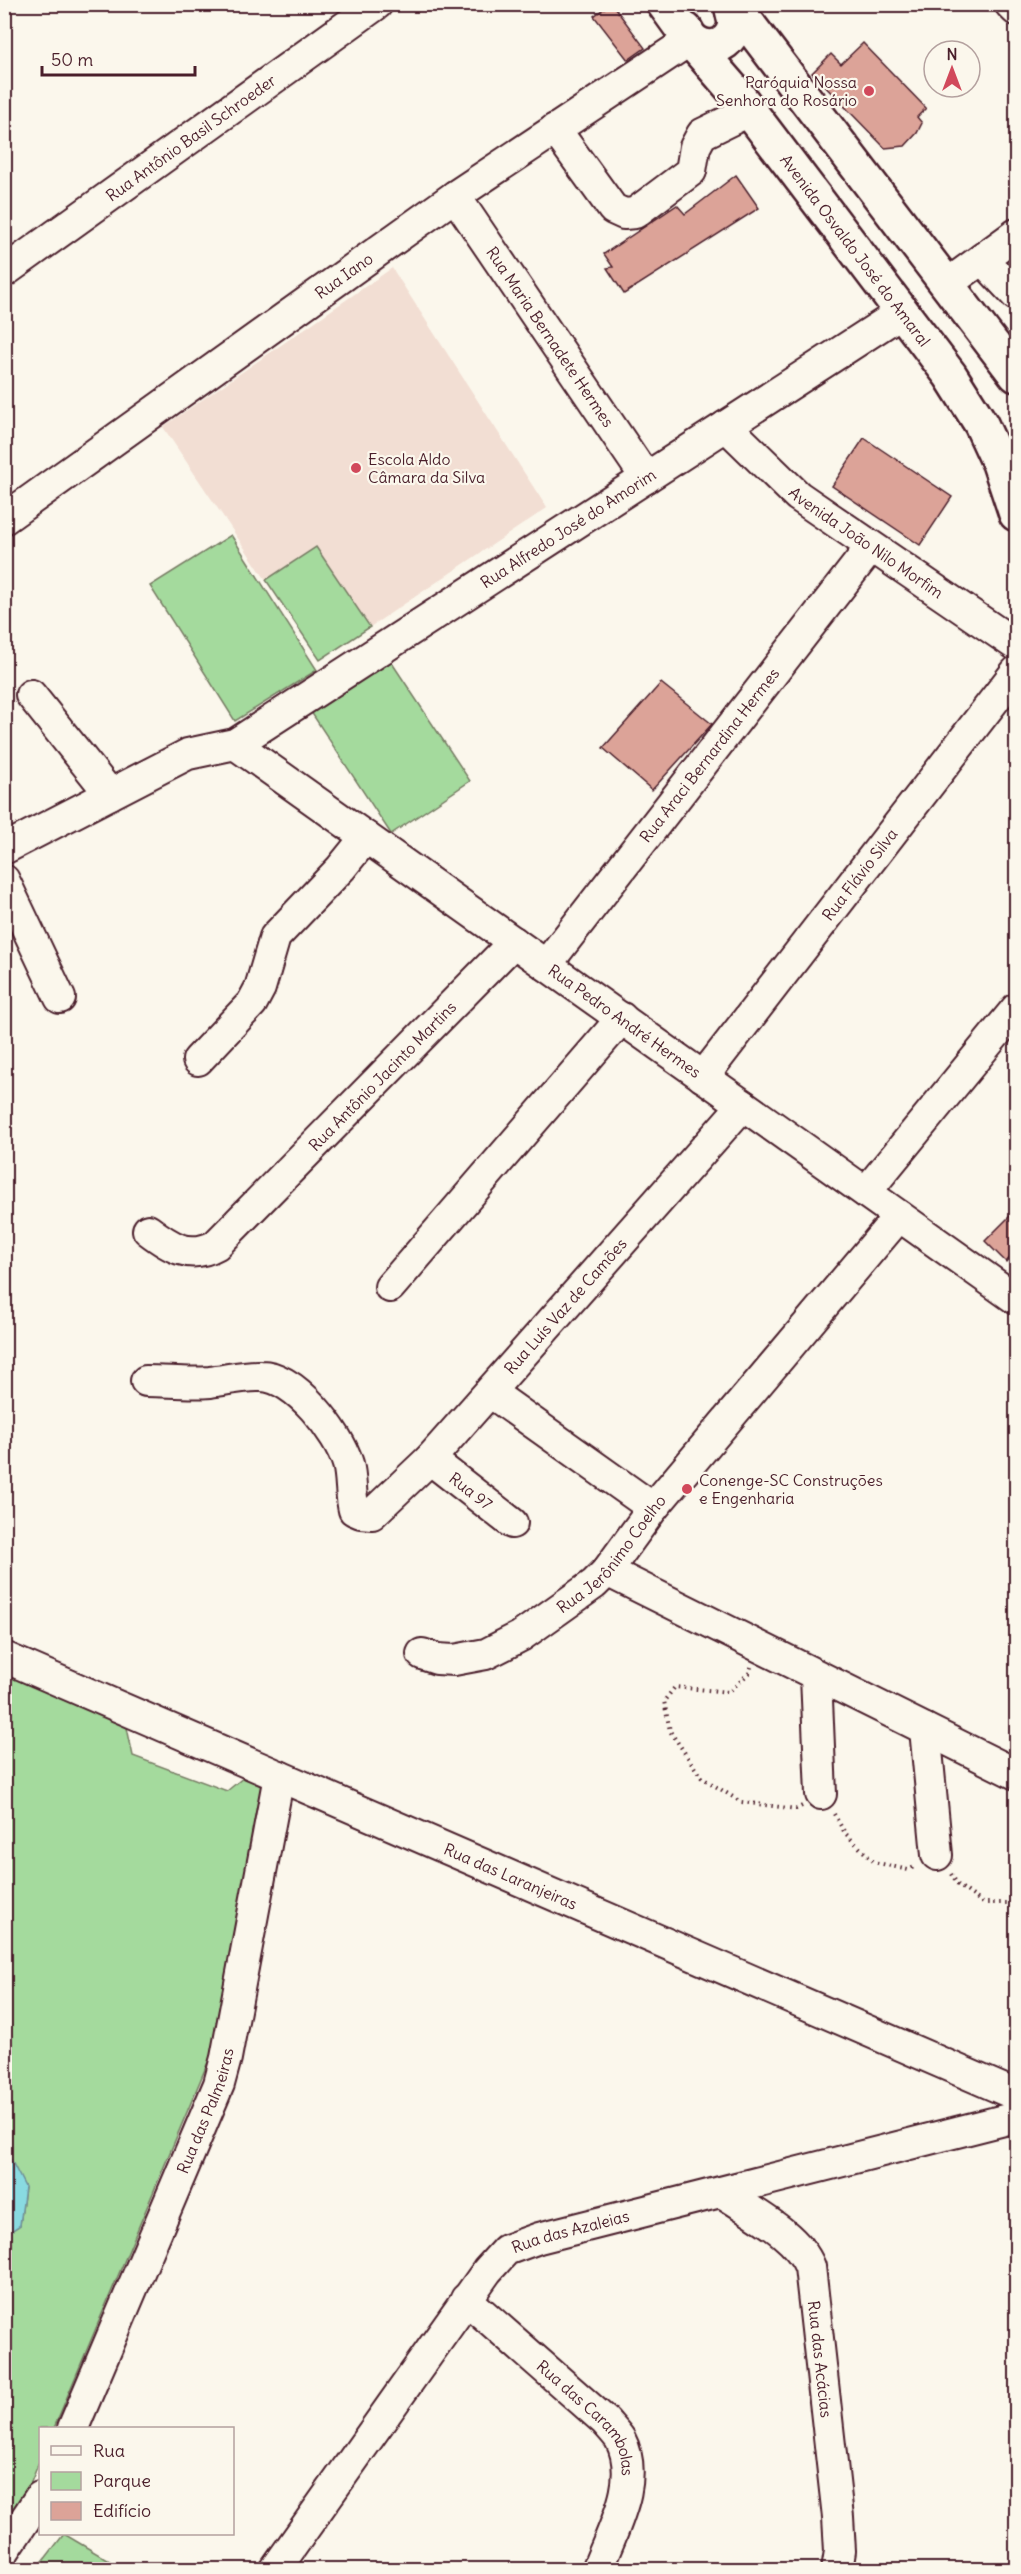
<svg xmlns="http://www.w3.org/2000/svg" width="1021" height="2574" font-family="Delius,sans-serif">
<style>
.built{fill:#f2ded3}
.green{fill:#a4da9d;stroke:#777c64;stroke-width:1.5}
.water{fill:#89dae1;stroke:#708f98;stroke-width:1.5}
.building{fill:#dca398;stroke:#4a1f2b;stroke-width:1.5}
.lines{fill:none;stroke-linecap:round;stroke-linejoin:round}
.minor-casing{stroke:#4a1f2b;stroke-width:34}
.major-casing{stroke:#4a1f2b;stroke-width:38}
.path{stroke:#4a1f2b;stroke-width:4;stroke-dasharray:1.5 4.5;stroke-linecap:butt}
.minor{stroke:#fbf7ec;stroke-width:30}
.major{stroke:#fbf7ec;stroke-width:33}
.poi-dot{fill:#d1495b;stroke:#fbf7ec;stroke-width:2}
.labels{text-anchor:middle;stroke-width:4.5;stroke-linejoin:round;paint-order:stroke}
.poi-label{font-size:16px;fill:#4a1f2b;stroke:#fbf7ec;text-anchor:start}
.street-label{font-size:16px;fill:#4a1f2b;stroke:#fbf7ec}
</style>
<rect width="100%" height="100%" fill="#fbf7ec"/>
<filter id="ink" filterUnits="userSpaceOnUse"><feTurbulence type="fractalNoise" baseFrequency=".0167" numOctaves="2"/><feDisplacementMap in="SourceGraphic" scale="12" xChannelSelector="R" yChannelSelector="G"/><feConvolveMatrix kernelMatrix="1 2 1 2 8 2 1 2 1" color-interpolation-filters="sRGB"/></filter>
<g filter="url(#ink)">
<!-- built -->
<path class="built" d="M392,268L547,508L370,627L316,547L266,580L163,427Z"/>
<!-- green -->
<g class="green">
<path d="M231,535L317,670L235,721L150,586Z"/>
<path d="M316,547L370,627L320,660L266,580Z"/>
<path d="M390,660L470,781L391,834L311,712Z"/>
<path d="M5,1673L126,1723L133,1756L227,1791L249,1773L271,1783L211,2055L54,2428H40V2460L22,2504L5,2532V2235L20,2225L25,2188L4,2148Z"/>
<path d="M64,2534L123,2569H37Z"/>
</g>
<!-- water -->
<path class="water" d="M5,2148L25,2187L20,2225L5,2235Z"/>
<!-- building -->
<g class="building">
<path d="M610,4H612L645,48L628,60L594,16Z"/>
<path d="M863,43L926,108L917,117L922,123L917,133L905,146L885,148L812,73L831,54L841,64Z"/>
<path d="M736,175L759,208L624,294L607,268L613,267L604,254L677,205L685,214Z"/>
<path d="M864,438L952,497L920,545L832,486Z"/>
<path d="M661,683L712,724L652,790L603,748Z"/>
<path d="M1017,1209V1250L1006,1262L985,1241Z"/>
</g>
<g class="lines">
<!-- minor casing -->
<g class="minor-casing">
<g id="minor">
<path d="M1010,4L1016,10"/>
<path d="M555,129L613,209L624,214L635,213L691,171L695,147L702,134L749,111"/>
<path id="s1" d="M455,196L646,478"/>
<path d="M982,259L1016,295"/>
<path id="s2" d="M4,272L377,4"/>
<path d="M946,285L1016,234"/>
<path id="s3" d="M726,426L798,496L1016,645"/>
<path id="s4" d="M4,519L455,196L690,40"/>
<path d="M31,695L110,794"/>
<path id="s5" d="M235,744L1016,1299"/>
<path id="s6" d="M4,849L188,754L235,744L902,312"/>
<path d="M4,880L60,998"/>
<path id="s7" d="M546,965L871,547"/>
<path d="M198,1060L252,1003L260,988L275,937L341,868L366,837"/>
<path id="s8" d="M703,1077L1016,672"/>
<path d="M866,1192L1016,1009"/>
<path id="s9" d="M148,1230C169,1246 189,1260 216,1245L514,942"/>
<path d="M390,1287L622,1018"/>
<path id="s10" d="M146,1381C167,1381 189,1384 210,1382C227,1380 244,1375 261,1376C295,1376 339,1433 348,1464C352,1478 350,1495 354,1510L361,1513L372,1514L430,1459L743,1105"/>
<path d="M490,1392L653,1508"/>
<path id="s11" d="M430,1459L512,1523"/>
<path d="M607,1571L1016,1774"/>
<path id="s12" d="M422,1654L437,1659L454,1660L486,1654L521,1636L594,1584L607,1571L653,1508L899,1216"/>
<path id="s13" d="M4,1657L1016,2095"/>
<path d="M816,1676L821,1794"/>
<path d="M925,1729L937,1855"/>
<path id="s14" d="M722,2192C751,2212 797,2234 810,2267L838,2517L840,2551L837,2570"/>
<path id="s15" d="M466,2299L605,2421C610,2427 616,2433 620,2439C642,2481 612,2530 597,2570"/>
<path id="s16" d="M73,2428L219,2084L226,2058L279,1776"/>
<path d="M4,2551L40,2497"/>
<path id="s17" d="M275,2570L487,2271L506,2250L539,2238L1016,2117"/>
</g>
</g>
<!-- major casing -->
<g class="major-casing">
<g id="major">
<path id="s18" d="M664,4L690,40L736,93L950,375L981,424L999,463L1016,514"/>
<path d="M733,4L1016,375"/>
<path d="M686,30C695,52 727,53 734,28C736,20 732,13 731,4"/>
</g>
</g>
<!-- path -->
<g class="path">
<path d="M751,1667L750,1672L729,1692L675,1687L664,1701L670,1731L701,1777L741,1802L796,1809L802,1806"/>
<path d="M834,1814L845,1833L874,1862L908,1870L916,1866"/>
<path d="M951,1874L958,1885L983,1903H1016"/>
</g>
<!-- minor -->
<use href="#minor" class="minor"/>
<!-- major -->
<use href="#major" class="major"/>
</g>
</g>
<!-- markers -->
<g class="poi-dot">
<circle cx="869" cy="91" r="6"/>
<circle cx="356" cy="468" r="6"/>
<circle cx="687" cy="1489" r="6"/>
</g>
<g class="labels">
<!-- poi labels -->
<g class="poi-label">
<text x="857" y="88" text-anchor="end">Paróquia Nossa<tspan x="857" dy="18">Senhora do Rosário</tspan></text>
<text x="368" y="465">Escola Aldo<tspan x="368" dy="18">Câmara da Silva</tspan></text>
<text x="699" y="1486">Conenge-SC Construções<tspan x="699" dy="18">e Engenharia</tspan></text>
</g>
<!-- street labels -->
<g class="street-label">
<text dy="6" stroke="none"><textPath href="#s2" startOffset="230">Rua Antônio Basil Schroeder</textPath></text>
<text dy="6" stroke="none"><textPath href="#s18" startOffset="312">Avenida Osvaldo José do Amaral</textPath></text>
<text dy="6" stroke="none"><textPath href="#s4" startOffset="418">Rua Iano</textPath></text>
<text dy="6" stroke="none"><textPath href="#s1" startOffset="170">Rua Maria Bernadete Hermes</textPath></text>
<text dy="6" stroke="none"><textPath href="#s6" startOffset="652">Rua Alfredo José do Amorim</textPath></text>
<text dy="6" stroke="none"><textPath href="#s3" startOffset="183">Avenida João Nilo Morfim</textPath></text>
<text dy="6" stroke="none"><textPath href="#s7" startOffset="266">Rua Araci Bernardina Hermes</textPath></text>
<text dy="6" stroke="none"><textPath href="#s8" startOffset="256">Rua Flávio Silva</textPath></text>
<text dy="6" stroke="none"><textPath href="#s5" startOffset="478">Rua Pedro André Hermes</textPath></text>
<text dy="6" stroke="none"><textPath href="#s9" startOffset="312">Rua Antônio Jacinto Martins</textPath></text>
<text dy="6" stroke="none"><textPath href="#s10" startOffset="594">Rua Luís Vaz de Camões</textPath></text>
<text dy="6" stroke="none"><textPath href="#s11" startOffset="52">Rua 97</textPath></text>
<text dy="6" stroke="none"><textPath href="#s12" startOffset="228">Rua Jerônimo Coelho</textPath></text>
<text dy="6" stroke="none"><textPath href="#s13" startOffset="552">Rua das Laranjeiras</textPath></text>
<text dy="6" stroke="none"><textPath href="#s16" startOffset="344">Rua das Palmeiras</textPath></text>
<text dy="6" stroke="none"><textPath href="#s17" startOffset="462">Rua das Azaleias</textPath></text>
<text dy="6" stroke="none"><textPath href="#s14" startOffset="210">Rua das Acácias</textPath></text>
<text dy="6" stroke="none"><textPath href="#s15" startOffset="172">Rua das Carambolas</textPath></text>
</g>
</g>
<!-- margin -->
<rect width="1021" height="2574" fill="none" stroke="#fbf7ec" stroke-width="24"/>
<rect x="12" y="12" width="997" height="2550" fill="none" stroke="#4a1f2b" stroke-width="2" filter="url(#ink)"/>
<!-- legend -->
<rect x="39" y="2427" width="195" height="108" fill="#fbf7ec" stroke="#b4a19f" stroke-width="1.5"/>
<rect x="51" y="2446" width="30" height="9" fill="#fbf7ec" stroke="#b4a19f" stroke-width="1.5"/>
<text x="93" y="2457" font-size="18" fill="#4a1f2b">Rua</text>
<rect x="51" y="2472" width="30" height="18" fill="#a4da9d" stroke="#b4a19f" stroke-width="1.5"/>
<text x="93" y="2487" font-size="18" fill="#4a1f2b">Parque</text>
<rect x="51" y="2502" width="30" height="18" fill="#dca398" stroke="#b4a19f" stroke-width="1.5"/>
<text x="93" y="2517" font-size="18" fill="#4a1f2b">Edifício</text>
<!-- north arrow -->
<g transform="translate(952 69)"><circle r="28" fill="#fbf7ec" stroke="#b4a19f" stroke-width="1.5"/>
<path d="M0-4.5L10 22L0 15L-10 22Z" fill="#d1495b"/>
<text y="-9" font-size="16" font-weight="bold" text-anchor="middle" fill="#4a1f2b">N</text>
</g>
<!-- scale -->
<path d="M42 66v9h153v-9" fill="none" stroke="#4a1f2b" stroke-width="3"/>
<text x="51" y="66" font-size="18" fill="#4a1f2b" stroke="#fbf7ec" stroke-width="4.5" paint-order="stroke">50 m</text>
</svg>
